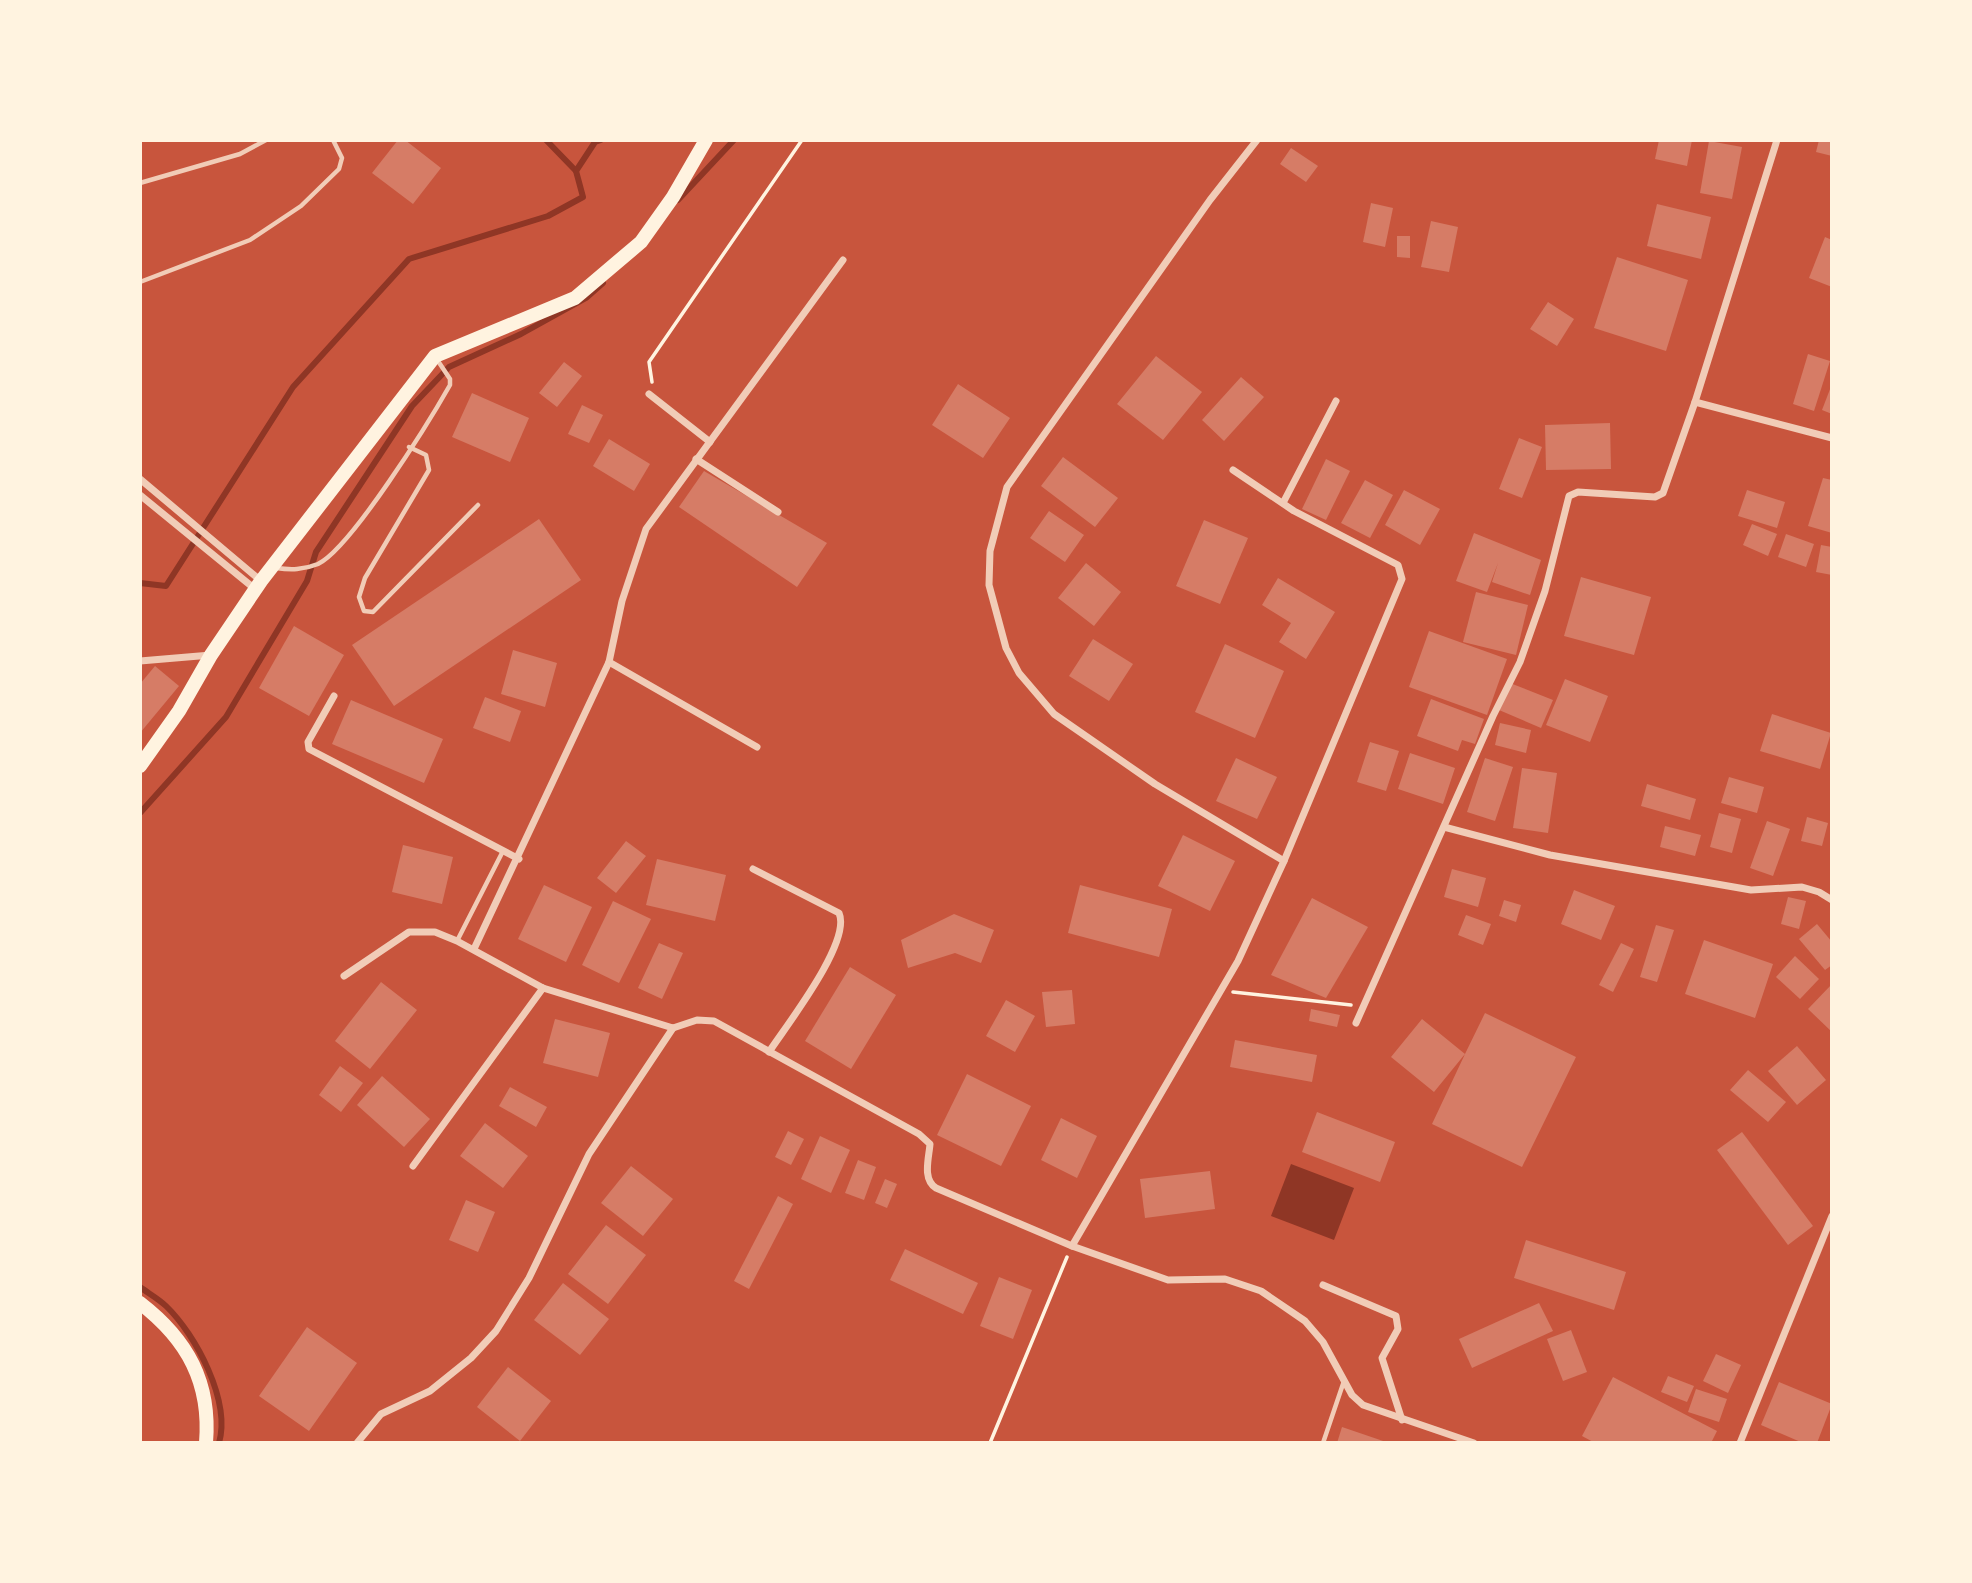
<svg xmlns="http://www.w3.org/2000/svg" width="1972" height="1583" font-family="Manrope,sans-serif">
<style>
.water{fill:#8f3625}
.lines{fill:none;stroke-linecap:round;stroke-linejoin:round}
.stream{stroke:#8f3625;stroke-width:6}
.building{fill:#d67c66}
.path{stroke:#fff3e0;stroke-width:3.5}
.service{stroke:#f1ccb7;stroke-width:4.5}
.minor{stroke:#f1ccb7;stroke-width:7}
.secondary{stroke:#fff3e0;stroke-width:14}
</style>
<rect width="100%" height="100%" fill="#c8553d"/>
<!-- water -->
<path class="water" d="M1291,1164L1354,1188L1334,1240L1271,1216Z"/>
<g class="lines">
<!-- stream -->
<g class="stream">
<path d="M546,140L576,171"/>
<path d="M678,200L734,140"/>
<path d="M140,583L166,586L293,387L409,259L548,216L583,197L576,171L595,142L601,140"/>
<path d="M140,813L226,717L307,581L316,552L412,406L449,367L521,334L586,298L603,283"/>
<path d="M140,1287C148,1293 159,1299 166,1306C196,1335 231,1401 219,1443"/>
</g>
</g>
<!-- building -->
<g class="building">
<path d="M398,140H405L441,168L413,204L372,173Z"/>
<path d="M1659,140H1692L1687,166L1655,159Z"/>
<path d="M1819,140H1832V156L1816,152Z"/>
<path d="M1709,141L1742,147L1732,199L1700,193Z"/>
<path d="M1291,148L1318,166L1306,182L1280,164Z"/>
<path d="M1371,203L1393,208L1385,247L1363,242Z"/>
<path d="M1657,204L1711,217L1701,259L1647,246Z"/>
<path d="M1431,221L1458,227L1449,272L1421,267Z"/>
<path d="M1397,236H1410V258L1397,257Z"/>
<path d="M1825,237L1832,240V287L1809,278Z"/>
<path d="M1617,257L1688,280L1666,351L1594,328Z"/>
<path d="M1548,302L1574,319L1557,346L1530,329Z"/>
<path d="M1808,354L1830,361L1814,411L1793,404Z"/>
<path d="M1156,356L1202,392L1163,440L1117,404Z"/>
<path d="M564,362L582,376L557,407L539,393Z"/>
<path d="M1241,377L1264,397L1224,441L1202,420Z"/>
<path d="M958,384L1010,418L983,458L932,425Z"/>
<path d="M1832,384V414L1822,410Z"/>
<path d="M472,393L529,418L510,462L452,437Z"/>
<path d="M582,405L603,415L589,443L568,434Z"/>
<path d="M1610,423L1611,469L1546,470L1545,425Z"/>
<path d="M1519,438L1542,447L1522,498L1499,489Z"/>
<path d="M609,439L650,464L634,491L593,466Z"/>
<path d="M1063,457L1118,498L1095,527L1041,486Z"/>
<path d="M1326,459L1350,471L1326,520L1302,509Z"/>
<path d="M704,471L827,543L797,587L679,507Z"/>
<path d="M1823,478L1832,480V533L1808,526Z"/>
<path d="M1365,480L1393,495L1370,538L1341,523Z"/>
<path d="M1404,490L1440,509L1420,545L1385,525Z"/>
<path d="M1747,490L1785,502L1777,528L1738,516Z"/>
<path d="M1049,511L1084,535L1065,562L1030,538Z"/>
<path d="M539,519L581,580L394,706L352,645Z"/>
<path d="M1204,520L1248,538L1220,604L1176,586Z"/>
<path d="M1752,524L1777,534L1768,556L1743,545Z"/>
<path d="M1474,533L1541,560L1530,595L1492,582L1498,563L1487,592L1456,581Z"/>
<path d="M1786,534L1814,544L1806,567L1778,557Z"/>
<path d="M1821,545L1832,547V575L1816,572Z"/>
<path d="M1086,563L1121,592L1094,626L1058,598Z"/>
<path d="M1581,577L1651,597L1634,655L1564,636Z"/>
<path d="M1278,578L1335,612L1306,659L1279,642L1291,623L1262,605Z"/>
<path d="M1476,592L1528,605L1516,655L1463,642Z"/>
<path d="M294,626L344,655L309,716L259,688Z"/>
<path d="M1429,631L1507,659L1487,715L1409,687Z"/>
<path d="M1093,639L1133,664L1109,701L1069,676Z"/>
<path d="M1225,644L1284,671L1255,738L1195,712Z"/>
<path d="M513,650L557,663L545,707L501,694Z"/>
<path d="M155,666L179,686L140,733V684Z"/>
<path d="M1565,679L1608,696L1590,742L1546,725Z"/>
<path d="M1510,683L1553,700L1541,728L1499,710Z"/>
<path d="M485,697L521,711L510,742L473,728Z"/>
<path d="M1431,699L1484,719L1475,744L1462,740L1458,751L1417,736Z"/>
<path d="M351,700L443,739L424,783L332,744Z"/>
<path d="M1772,714L1831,733L1820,769L1760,751Z"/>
<path d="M1500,723L1531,730L1526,753L1495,745Z"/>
<path d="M1370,742L1399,751L1386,791L1357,782Z"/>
<path d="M1410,753L1455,768L1443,804L1398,789Z"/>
<path d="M1236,758L1277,777L1257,819L1216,801Z"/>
<path d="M1485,758L1513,767L1495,821L1467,812Z"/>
<path d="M1522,768L1557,773L1548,833L1513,828Z"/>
<path d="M1729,777L1764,787L1757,813L1721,803Z"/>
<path d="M1647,784L1696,799L1690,820L1641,806Z"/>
<path d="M1719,813L1741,819L1732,853L1710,847Z"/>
<path d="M1807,817L1828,823L1822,846L1801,841Z"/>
<path d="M1767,821L1790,829L1773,876L1750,868Z"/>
<path d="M1665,826L1701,835L1695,856L1660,847Z"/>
<path d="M1183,835L1235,861L1210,911L1158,886Z"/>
<path d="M626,841L646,856L616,893L597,878Z"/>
<path d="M403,845L453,857L442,904L392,892Z"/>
<path d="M657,859L726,875L715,921L646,905Z"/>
<path d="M1452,869L1486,878L1478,907L1444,897Z"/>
<path d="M544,885L592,907L566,962L518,939Z"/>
<path d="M1080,885L1172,909L1159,957L1068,933Z"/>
<path d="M1574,890L1615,906L1601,940L1561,924Z"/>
<path d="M1788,897L1806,901L1799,929L1781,924Z"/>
<path d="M1312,898L1368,927L1326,998L1271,975Z"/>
<path d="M1504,900L1521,905L1516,922L1499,916Z"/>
<path d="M613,901L651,919L619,983L582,965Z"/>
<path d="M954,914L994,930L981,963L955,953L908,968L901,940Z"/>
<path d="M1466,915L1491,924L1483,945L1458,935Z"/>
<path d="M1817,924L1832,942V965L1825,970L1799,939Z"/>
<path d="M1656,925L1674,930L1657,982L1640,977Z"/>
<path d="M1704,940L1773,964L1755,1018L1685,994Z"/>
<path d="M659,943L683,953L662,999L638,988Z"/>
<path d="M1621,943L1634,949L1613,992L1599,985Z"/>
<path d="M1795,956L1819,979L1800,999L1776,977Z"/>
<path d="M850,967L896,995L851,1069L805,1041Z"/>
<path d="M381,982L417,1010L370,1069L335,1041Z"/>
<path d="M1832,984V1032L1808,1009Z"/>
<path d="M1072,990L1075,1024L1046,1027L1042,992Z"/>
<path d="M1006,1000L1035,1016L1015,1052L986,1036Z"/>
<path d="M1311,1009L1340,1015L1337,1027L1309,1021Z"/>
<path d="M1485,1013L1576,1057L1522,1167L1432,1124L1465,1054L1434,1092L1391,1057L1422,1019L1465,1054Z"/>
<path d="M555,1019L610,1033L598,1077L543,1063Z"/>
<path d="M1235,1040L1317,1055L1312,1082L1230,1067Z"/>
<path d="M1797,1046L1826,1080L1797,1105L1768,1071Z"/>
<path d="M340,1066L363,1083L341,1112L319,1095Z"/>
<path d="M1748,1070L1786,1102L1768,1122L1730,1090Z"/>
<path d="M967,1074L1031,1106L1001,1166L937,1135Z"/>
<path d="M382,1076L430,1119L404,1147L357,1105Z"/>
<path d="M510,1087L547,1107L536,1127L499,1106Z"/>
<path d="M1317,1112L1395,1142L1380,1182L1302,1152Z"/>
<path d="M1061,1118L1097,1136L1077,1178L1041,1160Z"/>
<path d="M485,1123L528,1156L503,1188L460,1156Z"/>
<path d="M788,1131L804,1139L791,1165L775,1157Z"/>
<path d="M1742,1132L1813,1226L1788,1245L1717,1150Z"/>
<path d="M820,1136L850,1150L831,1193L801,1179Z"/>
<path d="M858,1160L876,1167L864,1200L845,1193Z"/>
<path d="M631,1166L673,1199L643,1236L601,1203Z"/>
<path d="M1210,1171L1215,1209L1145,1218L1140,1179Z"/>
<path d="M885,1179L897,1184L887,1208L875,1203Z"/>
<path d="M778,1196L793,1204L749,1289L734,1281Z"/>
<path d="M466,1200L495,1212L478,1252L449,1240Z"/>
<path d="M606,1225L646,1255L608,1304L568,1274Z"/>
<path d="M1526,1240L1626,1272L1614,1310L1514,1278Z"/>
<path d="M905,1249L978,1283L963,1314L890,1280Z"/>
<path d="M999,1277L1032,1290L1013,1339L980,1326Z"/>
<path d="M563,1283L609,1319L580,1355L534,1320Z"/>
<path d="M1539,1303L1553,1331L1472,1368L1459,1339Z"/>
<path d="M307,1327L357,1363L309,1431L259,1396Z"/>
<path d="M1571,1330L1587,1372L1563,1381L1547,1339Z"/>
<path d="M1716,1354L1741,1365L1728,1393L1703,1381Z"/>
<path d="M508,1367L551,1401L520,1441L477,1407Z"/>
<path d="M1668,1376L1694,1386L1687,1402L1661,1392Z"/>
<path d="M1613,1377L1717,1431L1711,1443H1595L1582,1436Z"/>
<path d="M1779,1382L1832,1404L1817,1443H1803L1761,1425Z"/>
<path d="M1696,1389L1727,1399L1719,1422L1688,1412Z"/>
<path d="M1342,1427L1389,1443H1337Z"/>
</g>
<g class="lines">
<!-- path -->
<g class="path">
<path d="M652,382L649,362L802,140"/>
<path d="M1233,992L1351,1005"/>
<path d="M990,1443L1067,1257"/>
</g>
<!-- service -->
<g class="service">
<path d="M140,183L240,154L266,140"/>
<path d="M140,282L250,240L301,206L339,169L342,158L333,140"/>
<path d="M409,447L426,455L429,470L365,578L359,597L364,611L373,612L478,505"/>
<path d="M276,568C291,570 303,570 318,564C351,548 429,422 450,385V379L436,358"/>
<path d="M457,941L503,851"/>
<path d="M1323,1443L1344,1381"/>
</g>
<!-- minor -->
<g class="minor">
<path d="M1257,140L1210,200L1007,487L990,551L989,585L1006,648L1019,673L1054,714L1155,784L1284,861"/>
<path d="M649,394L710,442"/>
<path d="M1695,402L1832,438"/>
<path d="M696,459L778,512"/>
<path d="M140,479L261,581"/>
<path d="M140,495L255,589"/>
<path d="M1283,503L1336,401"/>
<path d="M140,661L211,655"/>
<path d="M609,662L757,747"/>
<path d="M334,696L308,742L309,749L519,859"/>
<path d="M1444,827L1550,855L1751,890L1802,887L1819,892L1832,900"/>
<path d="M753,869L839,913C852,942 786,1026 769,1052"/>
<path d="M474,949L609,662L622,601L646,529L843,260"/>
<path d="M344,976L409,932H435L457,941L543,988L673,1028L697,1020L714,1021L919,1134L930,1144C929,1158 922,1179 936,1188L1072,1246L1168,1280L1225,1279L1261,1291L1305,1321L1323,1342L1352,1395L1363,1405L1474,1443"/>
<path d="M1356,1023L1493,716L1520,662L1545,591L1569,496L1578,492L1655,497L1663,493L1695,402L1777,140"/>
<path d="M413,1166L543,988"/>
<path d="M1072,1246L1238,961L1284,861L1402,579L1398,565L1294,511L1233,470"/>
<path d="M1323,1285L1396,1316L1398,1329L1382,1358L1402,1420"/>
<path d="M357,1443L381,1414L430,1391L471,1358L496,1331L529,1278L589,1154L673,1028"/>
<path d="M1740,1443L1832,1216"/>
</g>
<!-- secondary -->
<g class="secondary">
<path d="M140,766L179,711L211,655L261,581L435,356L575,298L641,242L673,197L706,140"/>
<path d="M140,1303C188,1340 211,1383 206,1443"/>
</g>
</g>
<!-- border -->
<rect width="1972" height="1583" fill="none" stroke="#fff3e0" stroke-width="284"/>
</svg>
